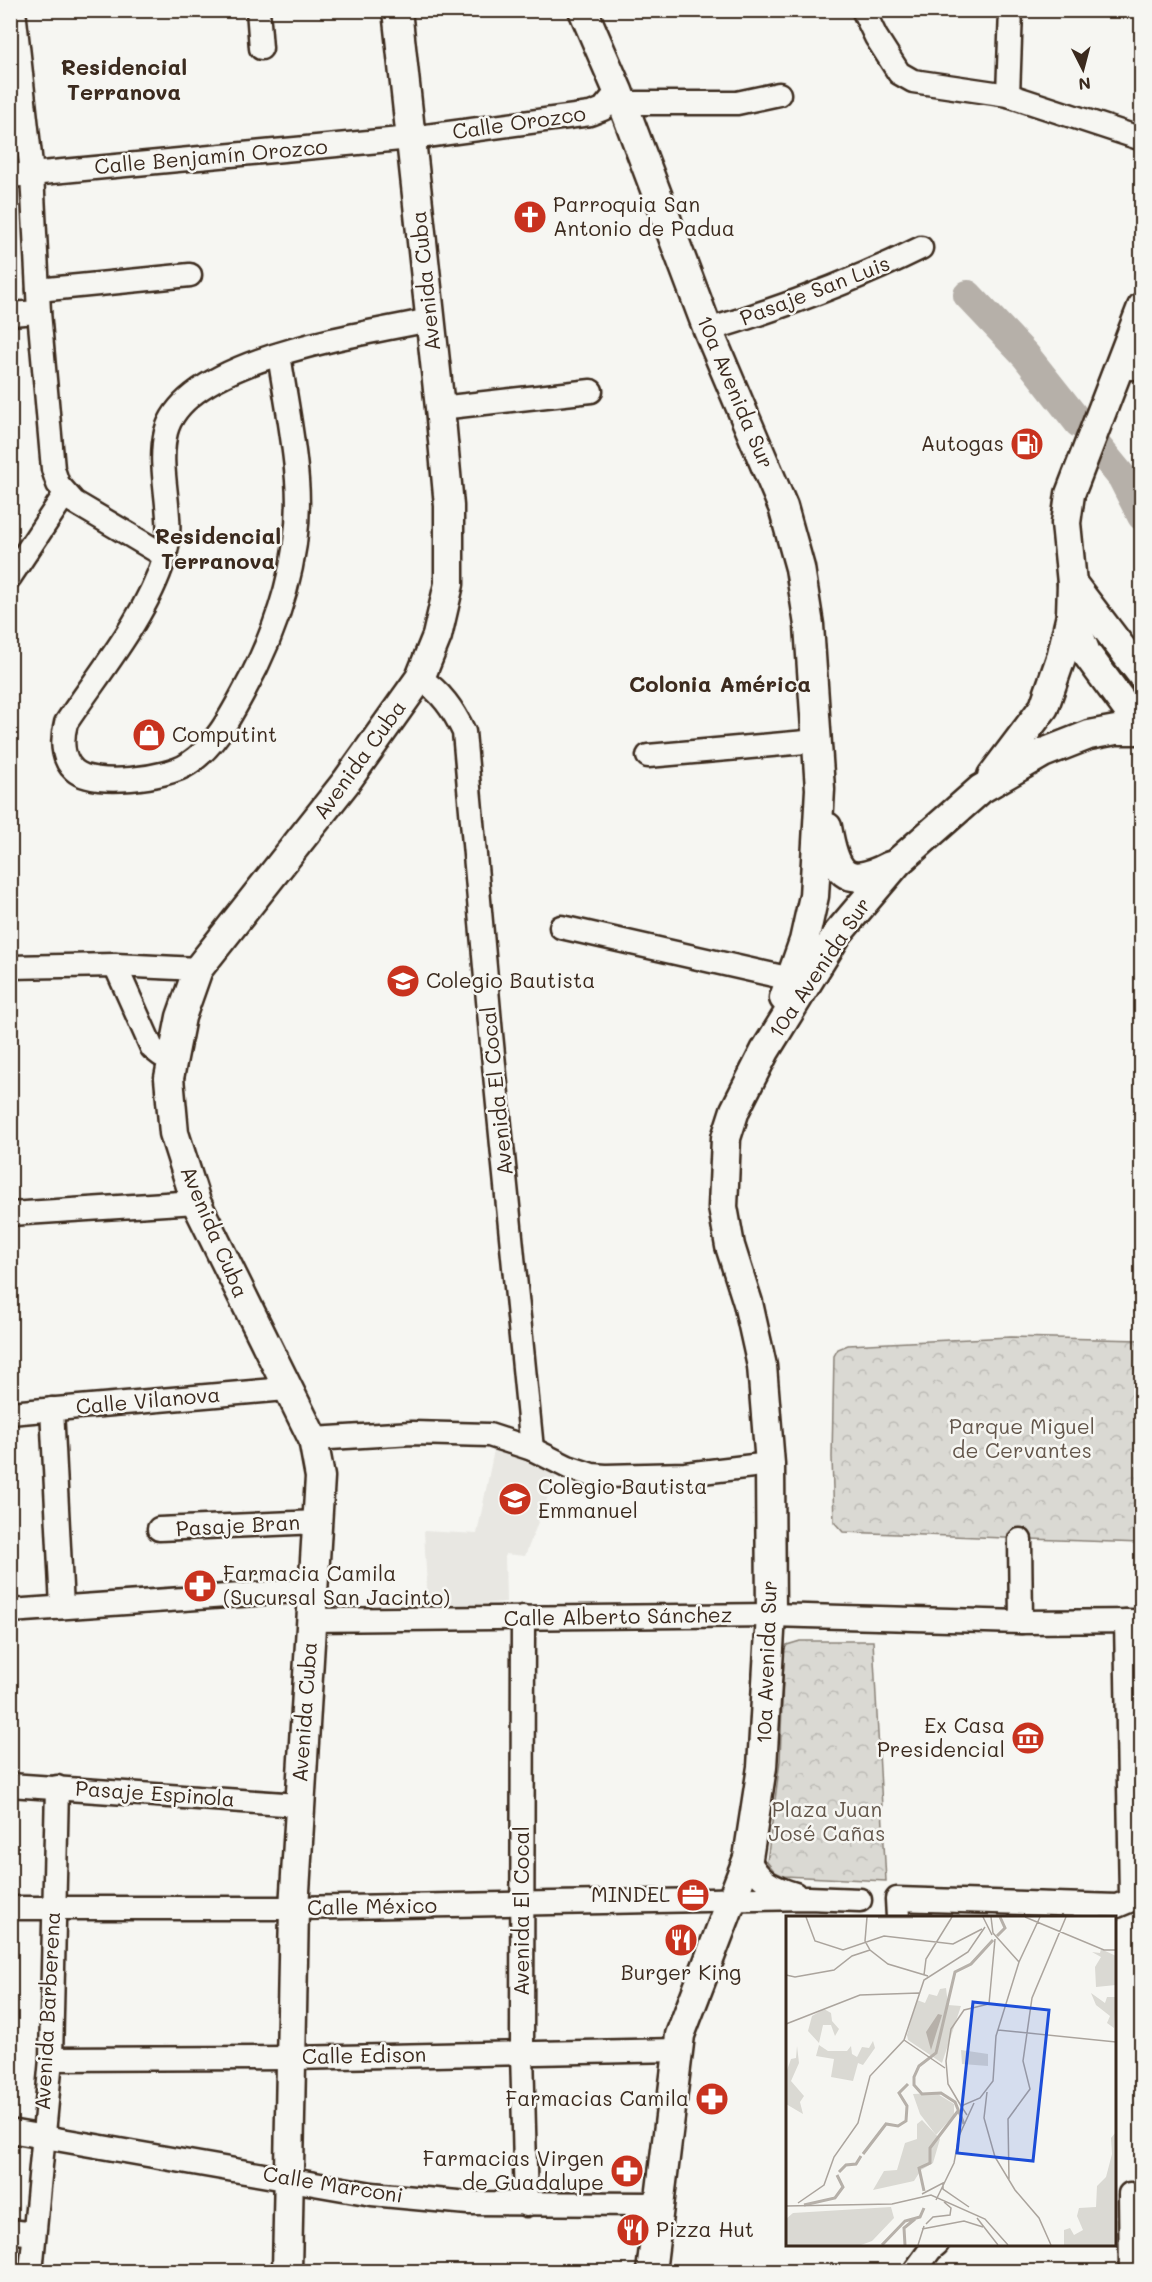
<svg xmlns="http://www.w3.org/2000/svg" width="1152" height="2282" font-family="Mali,sans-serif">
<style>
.built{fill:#e8e7e2}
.forest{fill:url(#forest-crowns);stroke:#8a8278;stroke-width:1.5}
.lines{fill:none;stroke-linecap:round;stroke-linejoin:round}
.river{stroke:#b6b0a9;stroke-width:30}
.minor-casing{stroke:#3b2a1e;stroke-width:27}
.major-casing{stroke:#3b2a1e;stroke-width:33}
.minor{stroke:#f6f6f2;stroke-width:22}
.major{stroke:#f6f6f2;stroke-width:28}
.labels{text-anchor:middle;stroke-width:5;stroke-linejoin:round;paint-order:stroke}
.street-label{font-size:21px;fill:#3b2a1e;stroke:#f6f6f2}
.poi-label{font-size:21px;fill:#3b2a1e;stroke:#f6f6f2;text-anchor:start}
.park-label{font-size:21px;fill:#63564b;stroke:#f6f6f2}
.neighbourhood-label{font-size:22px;font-weight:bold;fill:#3b2a1e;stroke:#f6f6f2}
.inset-river{fill:none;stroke:#b6b0a9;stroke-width:3}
.inset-road{fill:none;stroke:#aba49d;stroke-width:1.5}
.view{fill:#1d4ed8;fill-opacity:0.15;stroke:#1d4ed8;stroke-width:3}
.inset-edge{fill:none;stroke:#3b2a1e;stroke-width:3}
</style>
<defs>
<pattern id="forest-crowns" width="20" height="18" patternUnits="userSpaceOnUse" patternTransform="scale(1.5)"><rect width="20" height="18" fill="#dad9d3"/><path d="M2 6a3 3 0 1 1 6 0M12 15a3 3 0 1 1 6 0" fill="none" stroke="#bcbab5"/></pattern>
</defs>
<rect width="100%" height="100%" fill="#f6f6f2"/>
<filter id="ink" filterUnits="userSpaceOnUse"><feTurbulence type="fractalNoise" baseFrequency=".0167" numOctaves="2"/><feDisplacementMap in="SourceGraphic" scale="12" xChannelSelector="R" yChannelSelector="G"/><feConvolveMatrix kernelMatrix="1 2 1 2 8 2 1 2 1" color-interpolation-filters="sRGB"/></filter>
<g filter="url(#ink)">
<!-- built -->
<path class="built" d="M495,1445L559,1468L525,1556L505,1554L506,1602L428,1608L424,1531L477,1534Z"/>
<!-- forest -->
<g class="forest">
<path d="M1010,1337L1141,1340V1543L843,1532L834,1522L832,1457L834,1356L838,1349L848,1345Z"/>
<path d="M800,1641H873L886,1881L784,1876L775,1872L767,1862L780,1761L784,1650L787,1645Z"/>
</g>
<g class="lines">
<!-- river -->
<g class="river">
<path d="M968,295L1026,356L1079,423"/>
<path d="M1099,449L1122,477L1142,516"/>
</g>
<!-- minor casing -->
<g class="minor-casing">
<g id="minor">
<path d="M14,10L32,174L39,312L53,469L58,484L74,502L165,556"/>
<path d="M258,10L261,48"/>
<path d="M863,10L876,37L899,73L913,81L1008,95L1142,139"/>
<path d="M1008,95L1011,10"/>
<path d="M622,103H737L779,94"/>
<path d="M10,176L411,138L590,114L603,109L618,91"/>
<path d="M38,290L190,275"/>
<path d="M10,314L39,312"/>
<path d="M708,330C782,308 852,282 921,248"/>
<path d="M279,354C285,396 294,438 297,480C303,553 278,630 243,693C229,719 214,747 188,764C168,778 93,788 74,770C61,758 62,738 66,723C99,673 146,617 164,559C177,519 156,473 166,432C185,358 365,334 429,320"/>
<path d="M1119,368H1142"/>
<path d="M440,408L591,391"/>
<path d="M10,577L65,494"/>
<path d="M420,678C441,692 453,709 464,732L491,1034L532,1449"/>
<path d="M648,756L817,741"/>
<path d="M561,927L791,979"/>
<path d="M115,965L152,1048L161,1055L173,1058"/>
<path d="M10,967L115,965L198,969"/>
<path d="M10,1214L196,1202"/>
<path d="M52,1409L62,1607"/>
<path d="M10,1413L286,1389"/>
<path d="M313,1439L412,1433L489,1435L532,1449L568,1467L592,1475L606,1476L685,1474L770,1464"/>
<path d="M159,1529L318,1522"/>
<path d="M1020,1540L1021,1622"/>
<path d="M10,1611L312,1590"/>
<path d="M523,1617L522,2052L526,2205"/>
<path d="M311,1620L771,1615L1021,1622L1142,1621"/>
<path d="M10,1785L299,1805"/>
<path d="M748,1858C759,1881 772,1887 795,1894"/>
<path d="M10,1908H294L808,1898L860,1900"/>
<path d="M898,1918L897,1899L1117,1906L1129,1901L1131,1896L1126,1621"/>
<path d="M51,2059L291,2058L677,2050"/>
<path d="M10,2131L372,2194L468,2203L659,2204"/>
<path d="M1130,2194L1131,2272"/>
<path d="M10,2231L34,2234"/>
<path d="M31,2272L51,2059L57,1787"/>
<path d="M914,2272L930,2250L937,2244"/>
</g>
</g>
<!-- major casing -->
<g class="major-casing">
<g id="major">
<path d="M583,10L618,91L708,330L783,507L800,568L809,625L820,789L814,896L804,941L784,998"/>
<path d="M1072,583L1142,675"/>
<path d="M1071,615L1086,653L1142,729"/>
<path d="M992,776L1044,707L1061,658L1071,615L1072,583L1066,523L1070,494L1142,307"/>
<path d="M827,827C835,872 844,890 890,866"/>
<path d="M287,2272L294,1908L320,1477L313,1439L196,1202L174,1133L169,1078L181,1017L198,969L346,782L420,678L437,636L449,584V506L440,408L397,10"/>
<path d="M651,2272L680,2035L748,1858L762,1767L771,1615L770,1464L762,1366L748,1303L730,1246L723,1207L726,1138L735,1110L765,1051L838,933L898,862L981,789L1043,753L1089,735L1116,730H1142"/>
</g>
</g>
<!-- minor -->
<use href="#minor" class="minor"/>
<!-- major -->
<use href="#major" class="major"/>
</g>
</g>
<!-- icons -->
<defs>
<g id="church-disc" transform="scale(1.725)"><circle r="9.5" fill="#c8321e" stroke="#f6f6f2"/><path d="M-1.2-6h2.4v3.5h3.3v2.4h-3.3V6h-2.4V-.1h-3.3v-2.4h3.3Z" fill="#fff"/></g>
<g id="fuel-disc" transform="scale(1.725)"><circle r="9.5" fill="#c8321e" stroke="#f6f6f2"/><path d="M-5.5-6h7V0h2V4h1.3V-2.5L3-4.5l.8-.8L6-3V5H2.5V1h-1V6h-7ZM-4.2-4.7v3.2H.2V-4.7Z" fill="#fff"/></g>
<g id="shop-disc" transform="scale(1.725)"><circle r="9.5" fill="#c8321e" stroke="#f6f6f2"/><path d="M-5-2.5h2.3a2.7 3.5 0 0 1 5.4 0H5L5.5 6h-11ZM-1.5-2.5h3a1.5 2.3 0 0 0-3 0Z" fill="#fff"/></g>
<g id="school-disc" transform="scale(1.725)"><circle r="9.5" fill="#c8321e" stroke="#f6f6f2"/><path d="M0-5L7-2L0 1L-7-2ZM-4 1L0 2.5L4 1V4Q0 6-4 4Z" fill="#fff"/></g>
<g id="pharmacy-disc" transform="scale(1.725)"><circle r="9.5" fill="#c8321e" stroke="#f6f6f2"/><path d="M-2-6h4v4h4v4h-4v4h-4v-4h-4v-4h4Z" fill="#fff"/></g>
<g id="museum-disc" transform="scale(1.725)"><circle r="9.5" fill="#c8321e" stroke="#f6f6f2"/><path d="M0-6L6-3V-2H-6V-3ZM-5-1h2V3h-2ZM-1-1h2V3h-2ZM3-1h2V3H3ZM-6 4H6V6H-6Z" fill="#fff"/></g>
<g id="office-disc" transform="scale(1.725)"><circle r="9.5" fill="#c8321e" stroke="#f6f6f2"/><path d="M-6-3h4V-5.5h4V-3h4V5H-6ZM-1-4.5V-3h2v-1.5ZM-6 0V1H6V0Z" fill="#fff"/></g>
<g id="restaurant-disc" transform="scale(1.725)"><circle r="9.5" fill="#c8321e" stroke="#f6f6f2"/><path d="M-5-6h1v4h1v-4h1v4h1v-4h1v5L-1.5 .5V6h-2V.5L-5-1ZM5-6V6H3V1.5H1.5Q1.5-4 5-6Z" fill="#fff"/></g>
</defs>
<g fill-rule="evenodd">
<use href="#church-disc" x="530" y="217"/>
<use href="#fuel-disc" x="1027" y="444"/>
<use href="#shop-disc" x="149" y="735"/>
<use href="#school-disc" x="403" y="981"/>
<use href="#school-disc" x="515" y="1499"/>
<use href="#pharmacy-disc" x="200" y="1586"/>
<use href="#museum-disc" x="1028" y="1738"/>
<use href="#office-disc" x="693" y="1895"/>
<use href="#restaurant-disc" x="681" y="1940"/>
<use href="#pharmacy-disc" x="712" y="2099"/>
<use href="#pharmacy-disc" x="627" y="2171"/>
<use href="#restaurant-disc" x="633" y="2230"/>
</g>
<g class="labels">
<!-- street labels -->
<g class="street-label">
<text transform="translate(519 123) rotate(-8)" y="7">Calle Orozco</text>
<text transform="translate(211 157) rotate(-5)" y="7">Calle Benjamín Orozco</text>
<text transform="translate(426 281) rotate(-96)" y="7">Avenida Cuba</text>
<text transform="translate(815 291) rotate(-21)" y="7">Pasaje San Luis</text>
<text transform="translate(735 392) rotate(67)" y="7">10a Avenida Sur</text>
<text transform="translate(360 760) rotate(-54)" y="7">Avenida Cuba</text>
<text transform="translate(820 968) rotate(-56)" y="7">10a Avenida Sur</text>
<text transform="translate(497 1091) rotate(-96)" y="7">Avenida El Cocal</text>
<text transform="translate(214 1232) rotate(67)" y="7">Avenida Cuba</text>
<text transform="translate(148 1401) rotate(-5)" y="7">Calle Vilanova</text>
<text transform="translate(238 1526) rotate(-3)" y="7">Pasaje Bran</text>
<text transform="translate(618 1617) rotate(-1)" y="7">Calle Alberto Sánchez</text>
<text transform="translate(767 1662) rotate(-88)" y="7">10a Avenida Sur</text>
<text transform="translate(305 1712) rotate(-86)" y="7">Avenida Cuba</text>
<text transform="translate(155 1794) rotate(4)" y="7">Pasaje Espinola</text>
<text transform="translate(372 1907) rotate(-1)" y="7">Calle México</text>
<text transform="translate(522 1911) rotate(-90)" y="7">Avenida El Cocal</text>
<text transform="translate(48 2011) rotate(-87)" y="7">Avenida Barberena</text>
<text transform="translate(364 2056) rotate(-1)" y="7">Calle Edison</text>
<text transform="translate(333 2185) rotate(9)" y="7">Calle Marconi</text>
</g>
<!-- poi labels -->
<g class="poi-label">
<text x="553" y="212">Parroquia San<tspan x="553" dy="24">Antonio de Padua</tspan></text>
<text x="1004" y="451" text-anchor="end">Autogas</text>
<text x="172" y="742">Computint</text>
<text x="426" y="988">Colegio Bautista</text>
<text x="538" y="1494">Colegio Bautista<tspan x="538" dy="24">Emmanuel</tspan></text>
<text x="223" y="1581">Farmacia Camila<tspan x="223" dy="24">(Sucursal San Jacinto)</tspan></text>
<text x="1005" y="1733" text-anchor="end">Ex Casa<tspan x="1005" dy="24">Presidencial</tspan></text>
<text x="670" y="1902" text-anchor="end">MINDEL</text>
<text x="681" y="1980" text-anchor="middle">Burger King</text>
<text x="689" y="2106" text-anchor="end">Farmacias Camila</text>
<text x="604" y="2166" text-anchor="end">Farmacias Virgen<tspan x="604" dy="24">de Guadalupe</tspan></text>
<text x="656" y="2237">Pizza Hut</text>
</g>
<!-- park labels -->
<g class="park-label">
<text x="1022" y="1434">Parque Miguel<tspan x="1022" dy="24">de Cervantes</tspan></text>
<text x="827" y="1817">Plaza Juan<tspan x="827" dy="24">José Cañas</tspan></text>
</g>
<!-- neighbourhood labels -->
<g class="neighbourhood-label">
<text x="124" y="75">Residencial<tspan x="124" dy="25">Terranova</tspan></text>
<text x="218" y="544">Residencial<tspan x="218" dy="25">Terranova</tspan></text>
<text x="720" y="692">Colonia América</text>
</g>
</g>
<!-- overview -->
<g transform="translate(786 1916)">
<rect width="330" height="330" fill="#f6f6f2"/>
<path d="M315,33L330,40V69L310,71L309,51L315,41L306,36L314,37ZM160,72L162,89L175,90L156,147L122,124L121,119L131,84L139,87L143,78L151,80L154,73ZM305,77L319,87L321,81H330L328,112L321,107L324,100L310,89ZM38,93L45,97L46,105L53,113L49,120L45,109H37L33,127L22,115L26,100ZM87,125L89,132L77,149L72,147L67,165L45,161L48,143L30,140L33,129L42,135H61L65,130L66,138L71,141L76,131L83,132ZM11,130L13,147L5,165L18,180L14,186L17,198L0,188V157L5,143L10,142ZM175,134L202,138V150L176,148ZM136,204L154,223L147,247L135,254L128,265L87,274L98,255L111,254L119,227L131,223V208ZM330,216V329H278V314L284,312L288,319L297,314L291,300L293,292L310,291L311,270L320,261L326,238L325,222Z" fill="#dad9d3"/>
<path d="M105,291L108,302L86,325L75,329H0V303L7,297Z" fill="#dad9d3"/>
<path d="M150,177L168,188V199L150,219L134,198L127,178Z" fill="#dad9d3"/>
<path d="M152,98L156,99L145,134L140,116Z" fill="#b6b0a9"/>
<path class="inset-river" d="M92,1H127M211,20L219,12L214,1M178,208L169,186L155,177L136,178L128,169V161L133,150L150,137L169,56L185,48L207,24M77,238L100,208L112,210L120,205L121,190L113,177L122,168M53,256L60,249L70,248L75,240M138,275L133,252L144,247V232L172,195M18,289L49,282L57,271L51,259M96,329L119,305L134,301L138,292M119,329L118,312L129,303"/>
<path class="inset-road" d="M20,1L29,25L57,34L98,20L167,28L196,13M81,1L79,25L84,34L102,48L142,60M197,1L206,19M205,1L207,17L233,46M239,1L318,34H330M0,59L9,61L48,54L66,40L84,34M138,59L140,43L166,1M0,108L74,79L133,77M212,114L330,126M118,124L159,152M201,176L198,202L209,241L229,274L253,302L265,329M175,190L162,168L160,145L165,113L178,94L203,88L209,23M181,199L175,190L194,182L207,165L210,120L233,46L254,1M223,264L222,203L244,173L237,145L246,82L280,1M136,278L157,267V273L183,291M150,284L168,247L173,220L188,187M12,287L38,269L48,241L72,207L84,160L118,124L138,64L182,36L199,11M0,290L106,288L145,279L199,303L222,329M191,302L212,329M140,308L147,301L164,299L165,292L158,286M136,313L178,305L197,311M132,329L138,310"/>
<path class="view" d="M187,86L263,94L247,245L171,237Z"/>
<rect width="330" height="330" class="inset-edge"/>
</g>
<!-- margin -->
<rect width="1152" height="2282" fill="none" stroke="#f6f6f2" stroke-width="36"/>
<rect x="18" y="18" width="1116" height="2246" fill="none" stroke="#3b2a1e" stroke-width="2" filter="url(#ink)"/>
<!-- north arrow -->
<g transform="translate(1083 69) rotate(174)" stroke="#f6f6f2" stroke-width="4.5" paint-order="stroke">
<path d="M0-4.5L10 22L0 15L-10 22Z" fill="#3b2a1e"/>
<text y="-9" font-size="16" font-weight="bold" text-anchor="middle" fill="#3b2a1e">N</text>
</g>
</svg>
